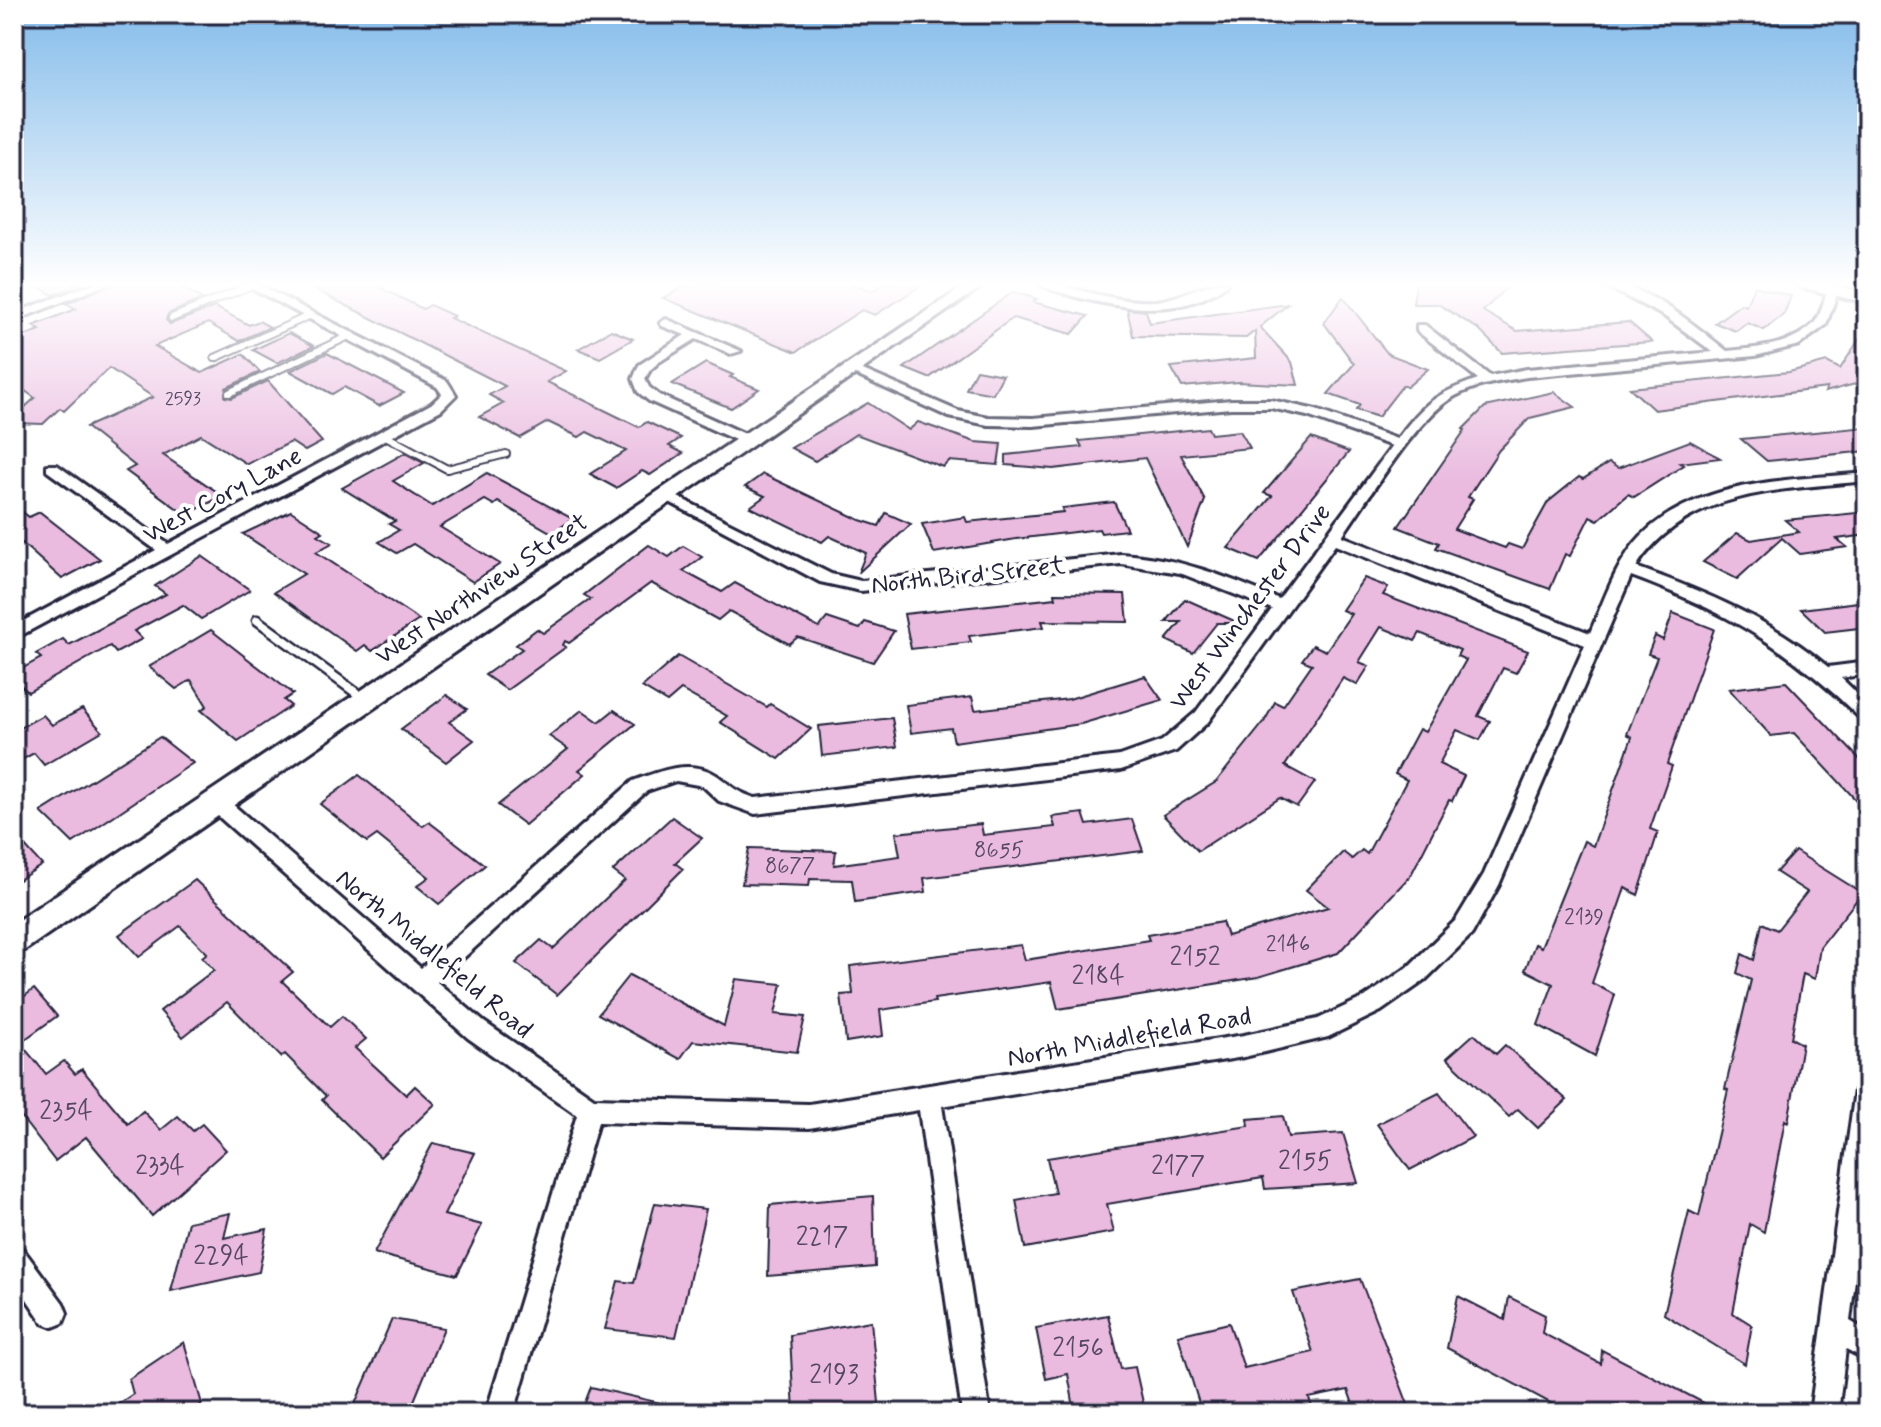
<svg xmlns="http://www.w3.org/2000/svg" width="1881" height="1427" font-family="Mynerve,sans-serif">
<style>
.building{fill:#eabbdf;stroke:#22223b;stroke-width:2}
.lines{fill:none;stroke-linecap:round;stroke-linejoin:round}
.lane-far1-casing{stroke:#22223b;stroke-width:10}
.lane-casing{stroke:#22223b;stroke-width:13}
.street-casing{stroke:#22223b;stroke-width:6}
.secondary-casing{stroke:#22223b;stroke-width:6}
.lane-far1{stroke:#fff;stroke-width:6}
.lane{stroke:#fff;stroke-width:8}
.street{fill:#fff;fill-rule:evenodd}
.secondary{fill:#fff;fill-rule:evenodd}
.labels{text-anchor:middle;stroke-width:8;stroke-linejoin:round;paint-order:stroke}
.far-number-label{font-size:18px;fill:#544864}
.number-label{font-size:22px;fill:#544864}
.street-label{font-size:26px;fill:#22223b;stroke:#fff}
.near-number-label{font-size:26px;fill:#544864}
</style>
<rect width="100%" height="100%" fill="#fff"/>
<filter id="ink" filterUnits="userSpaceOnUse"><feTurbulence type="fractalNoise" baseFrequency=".0125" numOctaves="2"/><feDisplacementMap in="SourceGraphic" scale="16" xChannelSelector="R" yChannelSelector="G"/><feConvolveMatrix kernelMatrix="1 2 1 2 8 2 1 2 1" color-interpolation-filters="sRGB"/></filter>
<g filter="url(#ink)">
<!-- building -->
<g class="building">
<path d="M31,283H88L53,295Z"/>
<path d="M113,283H176L202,299L168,314L166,320L170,324L215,307L249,325L259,321L270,327L239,341L208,323L155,346L202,373L243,354L260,372L226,388L225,397L232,398L268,381L322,442L305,451L291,442L247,464L201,435L163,455L223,496L186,515L126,471L135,466L86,427L153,397L109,368L64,411L60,408L43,424L14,423V417L35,398L14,383V340L40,330L33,326L76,309L66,304Z"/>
<path d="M302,283H371L423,309L430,305L454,316L450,318L566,371L547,382L639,427L647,422L681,438L669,446L683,453L650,475L642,471L616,488L590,474L626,451L587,432L579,437L548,422L520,438L479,417L504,403L489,395L505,386Z"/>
<path d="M691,283H850L872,291L885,283H925L875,315L862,310L796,352L663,298Z"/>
<path d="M1416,283H1511L1483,311L1517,331L1629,322L1652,342L1502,353L1478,329L1438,304H1413Z"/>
<path d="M1754,286L1791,296L1784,314L1764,330L1747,323L1736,331L1715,323L1741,304L1746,306Z"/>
<path d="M1013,292L1037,299L1033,302L1088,316L1072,334L1013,318L929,378L904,368Z"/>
<path d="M1343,297L1388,354L1428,369L1407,387L1403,385L1378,417L1356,410L1360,405L1328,394L1354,364L1324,323Z"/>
<path d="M1288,304L1260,327L1292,362L1298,385L1238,382L1182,387L1171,367L1256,358L1255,331L1246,338L1133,336L1127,309L1146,311L1150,323Z"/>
<path d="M1867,327V381L1825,392L1827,388L1654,410L1630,388L1789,372L1827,362L1840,369Z"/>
<path d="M611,330L633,339L600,358L578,349Z"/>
<path d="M289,333L314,346L277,363L253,350Z"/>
<path d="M327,353L352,366L404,393L379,406L344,387L332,394L290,371Z"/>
<path d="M706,363L733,375L730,377L759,389L731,408L672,384Z"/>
<path d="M976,370L1003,375L993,394L966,389Z"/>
<path d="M1554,392L1575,407L1530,418L1499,450L1468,497L1473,499L1454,529L1505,548L1508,544L1522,549L1548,502L1579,477L1583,479L1609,463L1618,468L1690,441L1720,458L1680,463L1684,465L1634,497L1628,494L1598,520L1590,516L1570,556L1565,554L1550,589L1436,548L1439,543L1398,527L1465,430L1463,429L1485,407Z"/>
<path d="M868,403L909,430L918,422L975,442L1001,444L998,465L949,461L943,467L856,434L815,461L791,448Z"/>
<path d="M1867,427V451L1799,458L1767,461L1741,439Z"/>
<path d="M1208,428L1211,434L1240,431L1250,448L1181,455L1205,500L1187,547L1145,458L1053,469L1006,465V455L1082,447L1079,441Z"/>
<path d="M1311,438L1349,452L1259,561L1228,548L1272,496L1264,493Z"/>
<path d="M405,453L424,463L393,481L432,506L487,473L573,519L552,533L498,502L494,505L485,500L440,527L500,564L473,582L413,544L397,553L379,542L399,530L389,524L395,521L342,488Z"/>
<path d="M763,474L860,520L879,526L886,513L911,524L858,573L866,553L829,536L822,542L750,507L765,496L745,487Z"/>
<path d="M1114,502L1127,530L1101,533L1099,529L1016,539L934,553L922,524L965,517L967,522L1063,512L1062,508Z"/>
<path d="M14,505L29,517L40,512L100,559L62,579L14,536Z"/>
<path d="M291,511L323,532L318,535L332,543L316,552L419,620L372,651L365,645L357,651L274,592L304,574L243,534Z"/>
<path d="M1867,512V535L1837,539L1847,547L1800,554L1782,538L1737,579L1703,562L1737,533L1751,540L1799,532L1785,520Z"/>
<path d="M649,545L669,557L683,546L702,557L683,571L722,592L735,583L819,628L827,618L860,629L865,622L894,631L873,662L798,637L789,644L729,611L718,620L651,583L569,643L565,641L563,645L566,647L507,690L485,675L522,649L516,645L537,629L543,633L591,599L584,595Z"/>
<path d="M202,556L250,590L201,619L183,605L134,631L142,639L116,653L110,646L28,692L14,679V673L41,658L36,654L63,639L69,645L166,594L155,586Z"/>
<path d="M1364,578L1388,587L1383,595L1528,651L1516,673L1503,668L1478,716L1490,721L1480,740L1457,730L1439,764L1464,776L1452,801L1449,800L1411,875L1338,953L1258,977L1058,1009L1051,982L934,999L935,1002L880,1010L883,1036L846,1042L841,995L853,994L850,966L1021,945L1025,960L1149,940L1147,935L1222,922L1227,936L1328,907L1306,890L1343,852L1352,859L1362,850L1367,854L1407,780L1395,774L1419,729L1425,732L1466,660L1457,656L1460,650L1420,633L1415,641L1381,627L1359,662L1369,666L1357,685L1343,678L1285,766L1315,782L1297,807L1280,798L1198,851L1163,815L1216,782L1264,722L1275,702L1283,706L1312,664L1302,660L1313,645L1326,651L1351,614L1342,610Z"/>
<path d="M1055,593L1125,594L1128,622L1042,621L1044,627L969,636L971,642L911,649L904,614L1056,598Z"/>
<path d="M1185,599L1223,616L1239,623H1217L1193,653L1166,640L1181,622H1166Z"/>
<path d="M1867,601V627L1825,632L1801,609Z"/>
<path d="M1673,613L1714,629L1667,764L1672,766L1650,829L1658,832L1638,895L1625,888L1592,983L1615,995L1595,1056L1538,1025L1553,984L1525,970L1535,944L1541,947L1584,841L1593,846L1632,737L1627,734L1657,657L1648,654L1655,636L1663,640Z"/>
<path d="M211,630L293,694L284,700L291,706L238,741L201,710L207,706L191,680L176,689L149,667Z"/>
<path d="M678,656L767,707L770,704L811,729L779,759L720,722L727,716L681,690L667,702L642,687Z"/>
<path d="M1145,676L1162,700L1081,724L954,742L951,728L911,733L906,705L972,697L975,710L1069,699Z"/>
<path d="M1786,682L1867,767V812L1794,733L1771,736L1729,689Z"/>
<path d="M447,695L467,709L449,722L474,740L446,762L401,729Z"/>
<path d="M82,709L102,731L44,765L34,753L14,764V731L43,715L52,725Z"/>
<path d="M582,710L599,722L614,710L635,724L579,770L585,774L525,825L498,805L568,749L549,736Z"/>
<path d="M892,718L897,747L822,756L819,726Z"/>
<path d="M160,737L193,763L73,843L41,812Z"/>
<path d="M359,775L423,826L429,822L485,865L439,904L417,886L429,877L377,835L367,842L320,804Z"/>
<path d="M1083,813L1087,825L1132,819L1143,851L924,878L926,892L855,902L852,880L810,879L809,886L742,884L749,848L836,851L834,865L900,856L896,833L981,824L983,835L1055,827L1052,817Z"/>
<path d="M672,817L702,838L675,863L683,869L557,995L516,963L541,940L553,949L625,880L613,871Z"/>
<path d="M14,834L42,865L14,883Z"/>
<path d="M1795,851L1862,893L1820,947L1815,979L1803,974L1791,1038L1802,1044L1788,1122L1785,1120L1764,1232L1750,1224L1733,1313L1752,1325L1745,1364L1664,1314L1689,1211L1699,1216L1728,1090L1725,1089L1751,980L1737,973L1742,954L1754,960L1762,923L1777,930L1807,892L1776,872Z"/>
<path d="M195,880L293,972L282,981L330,1027L342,1016L366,1039L355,1048L406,1095L415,1086L435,1104L380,1157L322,1100L326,1096L285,1054L281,1057L227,1002L183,1037L160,1011L214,970L202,957L207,953L180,926L139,957L119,935Z"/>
<path d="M629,975L724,1026L736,979L782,984L775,1014L805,1017L797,1052L693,1041L680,1059L598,1014Z"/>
<path d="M34,989L57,1016L20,1043L46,1074L64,1061L75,1074L82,1069L128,1124L143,1111L161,1130L178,1116L193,1131L202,1124L226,1150L152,1216L86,1137L55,1161L14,1108V1004Z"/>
<path d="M1474,1034L1496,1054L1505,1045L1567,1100L1538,1128L1518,1109L1509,1117L1447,1058Z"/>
<path d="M1439,1093L1473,1137L1410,1170L1377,1124Z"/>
<path d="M1283,1116L1288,1137L1343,1133L1358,1183L1265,1189L1263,1178L1107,1204L1114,1232L1025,1248L1016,1200L1055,1193L1047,1158L1249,1126L1248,1119Z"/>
<path d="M433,1143L475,1153L444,1215L482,1225L457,1275L374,1253Z"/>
<path d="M873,1196L875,1267L768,1276L770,1205Z"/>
<path d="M655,1203L706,1209L676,1337L605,1329L618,1281L634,1283Z"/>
<path d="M230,1213L224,1238L267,1229L259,1272L171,1291L188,1222Z"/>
<path d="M1360,1279L1409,1407L1379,1413H1356L1348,1390L1309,1398L1314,1413H1202L1178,1335L1229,1323L1244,1368L1313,1352L1293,1292Z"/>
<path d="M1458,1296L1505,1320L1509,1297L1545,1315L1542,1333L1601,1364L1602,1350L1723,1413H1569L1447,1348Z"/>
<path d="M1108,1315L1121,1369L1135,1367L1144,1407L1130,1410L1131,1413H1075L1068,1374L1046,1379L1036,1328Z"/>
<path d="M392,1319L444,1328L409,1413H351Z"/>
<path d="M871,1321L880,1413H794L790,1335Z"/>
<path d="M184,1342L202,1404L189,1413H105L133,1394L129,1379Z"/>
<path d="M591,1387L669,1405V1413H581Z"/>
</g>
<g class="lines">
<!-- lane-far1 casing -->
<g class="lane-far1-casing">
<g id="lane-far1">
<path d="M172,318L252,285"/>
<path d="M215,358L311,315"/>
<path d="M229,393L351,335"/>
<path d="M384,435L447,469L506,454"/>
</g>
</g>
<!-- lane casing -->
<g class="lane-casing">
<path id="lane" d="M257,620L366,700"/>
</g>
<!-- street casing -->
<g class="street-casing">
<g id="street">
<path d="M95,283H110L14,321V313Z"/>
<path d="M242,283H255L447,381L456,395L441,410L14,639V626L156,550L47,471V465H57L168,544L431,404L442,394L437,387Z"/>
<path d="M1038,283C1055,282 1070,288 1087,292C1109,298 1133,302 1156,301C1181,299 1205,281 1228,283C1187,319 1121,309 1073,296C1061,292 1048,290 1038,283Z"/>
<path d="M1600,283C1647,283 1691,323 1727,351C1757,348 1793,346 1815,322C1822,313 1824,297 1829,287L1839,289L1826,325L1799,345L1755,356L1527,377C1503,381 1477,384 1455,396C1417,417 1369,498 1342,536L1590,633C1604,601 1616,562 1641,536C1698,479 1792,480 1867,473V481C1782,490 1688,488 1636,567C1705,592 1771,619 1828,667L1867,662V674L1841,678L1867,703V721L1861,719C1788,647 1726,611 1631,576L1499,885L1472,934L1424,981L1381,1011L1328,1037L1244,1057L942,1106L990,1413H962L919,1110L809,1128L598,1122L514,1413H486L577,1115L468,1038L209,808L206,802L209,796L216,794L223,796L421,968L633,781C660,771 691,758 718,776C734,788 735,791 755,798L1120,756L1162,741L1196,712L1272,609L1180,573L1121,564L861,591L820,582L658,496L665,491L670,493L831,574L861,581L1121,554C1178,557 1227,577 1279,599L1392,446L1307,416L1271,408H1231L1033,426L988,425L949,417L845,370L856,367L958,411L988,417L1033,418L1231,400H1271L1316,410L1397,439C1424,403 1435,394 1478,379L1417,331V325H1425L1490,376L1527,369L1713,352L1664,316ZM1335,545L1585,645L1484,874L1456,920L1408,967L1365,997L1318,1019L1244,1035L809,1104L594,1098L484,1022L437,982L647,791L676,781L703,786L719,801L755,814L1121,770L1176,751L1208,722Z"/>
<path d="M666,319L741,351L731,354L696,339L659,362L650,370L645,379L649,387L659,395L752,437V443H742L649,401L638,392L633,379L639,365L685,335L662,326L660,323Z"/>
<path d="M1867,1078V1184L1850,1321L1867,1331V1360L1846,1349L1838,1413H1810L1855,1090L1859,1082Z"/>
<path d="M14,1245L23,1249L63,1303L67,1313L63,1323L53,1327L43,1323L14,1280Z"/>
</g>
</g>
<!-- secondary casing -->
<g class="secondary-casing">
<g id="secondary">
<path d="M969,283H987L25,950L14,954V923Z"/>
<path d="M1798,283H1825L1867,293V303L1800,287Z"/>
</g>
</g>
<!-- lane-far1 -->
<use href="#lane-far1" class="lane-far1"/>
<!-- lane -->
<use href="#lane" class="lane"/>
<!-- street -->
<use href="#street" class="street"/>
<!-- secondary -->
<use href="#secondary" class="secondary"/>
</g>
</g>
<!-- sky -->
<linearGradient id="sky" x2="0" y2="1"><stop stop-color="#83bbea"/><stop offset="0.59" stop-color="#fff"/><stop offset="1" stop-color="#fff" stop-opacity="0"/></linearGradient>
<rect width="1881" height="482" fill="url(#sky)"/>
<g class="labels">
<!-- far-number labels -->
<g class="far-number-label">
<text x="183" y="404">2593</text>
</g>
<!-- number labels -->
<g class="number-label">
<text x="999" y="857">8655</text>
<text x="790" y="873">8677</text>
<text x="1584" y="924">2139</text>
<text x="1288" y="951">2146</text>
</g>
<!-- street labels -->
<g class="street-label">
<text transform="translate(222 494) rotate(-28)" y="9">West Cory Lane</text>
<text transform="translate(968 574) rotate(-6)" y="9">North Bird Street</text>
<text transform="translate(481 588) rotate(-34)" y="9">West Northview Street</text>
<text transform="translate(1249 606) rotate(-53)" y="9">West Winchester Drive</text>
<text transform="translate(435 953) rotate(40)" y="9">North Middlefield Road</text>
<text transform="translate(1129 1036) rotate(-10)" y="9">North Middlefield Road</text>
</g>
<!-- near-number labels -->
<g class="near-number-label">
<text x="1195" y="965">2152</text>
<text x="1098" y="984">2184</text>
<text x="66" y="1119">2354</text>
<text x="1305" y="1169">2155</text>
<text x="160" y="1174">2334</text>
<text x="1178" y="1174">2177</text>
<text x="822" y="1245">2217</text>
<text x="221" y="1264">2294</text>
<text x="1078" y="1356">2156</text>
<text x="834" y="1383">2193</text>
</g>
</g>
<!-- margin -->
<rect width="1881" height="1427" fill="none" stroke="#fff" stroke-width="48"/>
<rect x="24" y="24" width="1833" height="1379" fill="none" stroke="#22223b" stroke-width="3" filter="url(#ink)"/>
</svg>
